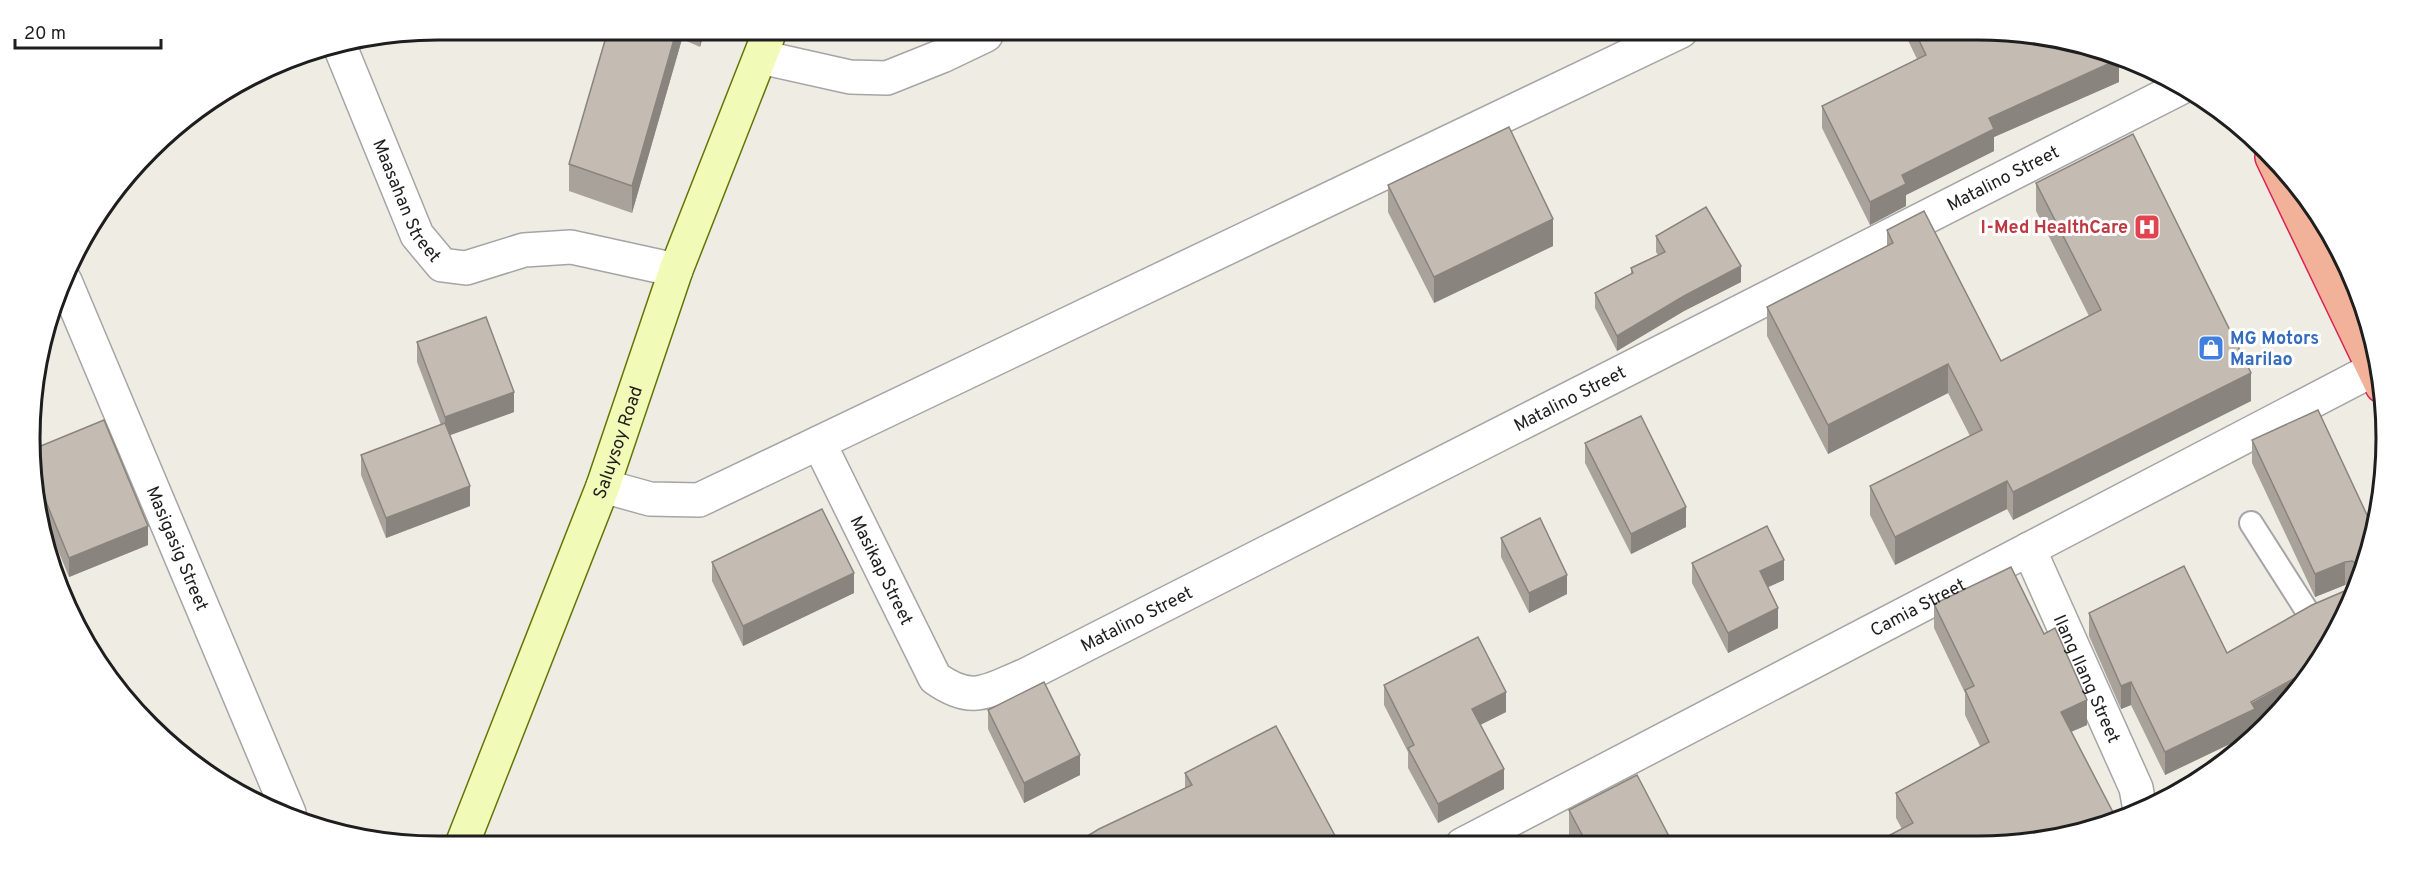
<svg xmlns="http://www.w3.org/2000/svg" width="2416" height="877" font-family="Overpass,sans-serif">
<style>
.water{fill:url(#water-ripples)}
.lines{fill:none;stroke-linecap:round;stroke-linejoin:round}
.service-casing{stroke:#a5a5a5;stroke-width:26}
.minor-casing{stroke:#a5a5a5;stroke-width:36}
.secondary-casing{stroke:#627604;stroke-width:36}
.trunk-casing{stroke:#dc2255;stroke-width:36}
.service{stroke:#fff;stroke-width:22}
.minor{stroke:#fff;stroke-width:33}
.secondary{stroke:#f2fab7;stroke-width:33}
.trunk{stroke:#f2b299;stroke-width:33}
.wall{fill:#a9a29a}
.shaded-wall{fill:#89847d}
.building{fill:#c4bcb3;stroke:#89847d;stroke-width:1.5}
.labels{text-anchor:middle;stroke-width:6;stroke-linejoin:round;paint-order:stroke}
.street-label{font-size:18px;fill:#1e1e1e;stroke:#fff}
.health-label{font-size:18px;font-weight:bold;fill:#be3a42;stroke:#fff;text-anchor:end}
.shop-label{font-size:18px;font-weight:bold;fill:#366cbe;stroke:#fff;text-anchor:start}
.rim{fill:none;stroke:#1e1e1e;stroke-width:3}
</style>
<defs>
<pattern id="water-ripples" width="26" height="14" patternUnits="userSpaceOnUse" patternTransform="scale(1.5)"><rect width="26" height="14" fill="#a4ccdd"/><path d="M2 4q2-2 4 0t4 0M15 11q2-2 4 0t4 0" fill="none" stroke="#8dafbd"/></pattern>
</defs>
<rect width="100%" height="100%" fill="#efece4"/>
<!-- water -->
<path class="water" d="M31,457L67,595L44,544Z"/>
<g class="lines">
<!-- service casing -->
<g class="service-casing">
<path id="service" d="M2251,523L2309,614"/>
</g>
<!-- minor casing -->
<g class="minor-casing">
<g id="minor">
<path id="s1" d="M339,44L417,235L442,265L466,268L524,250L571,247L676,270"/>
<path d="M761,57L850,77L887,78L942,56L986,35"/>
<path id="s2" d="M65,281L289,813"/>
<path id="s3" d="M819,443L935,678C973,705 987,691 1026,675L2182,87"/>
<path d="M603,486L650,499L699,500L1681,31"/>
<path id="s4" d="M2029,549L2136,788L2140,810"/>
<path id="s5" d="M1462,845L2378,367"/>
</g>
</g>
<!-- secondary casing -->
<g class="secondary-casing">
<g id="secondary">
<path id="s6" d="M461,847L603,486L676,270L768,36"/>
</g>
</g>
<!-- trunk casing -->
<g class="trunk-casing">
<path id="trunk" d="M2272,157L2382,386"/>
</g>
<!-- service -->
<use href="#service" class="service"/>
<!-- minor -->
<use href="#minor" class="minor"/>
<!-- secondary -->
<use href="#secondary" class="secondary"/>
<!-- trunk -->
<use href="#trunk" class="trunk"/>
</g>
<!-- wall -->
<g class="wall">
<path d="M1903,30H1977L2119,82L1994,137V151L1906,195V206L1870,225L1822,128V106L1917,59Z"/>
<path d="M703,36L700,47L682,39L632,213L569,191V164L606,37Z"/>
<path d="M2036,183L2251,401L2013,520L2007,509L1895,565L1870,515V486L1970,436L1948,393L1828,454L1767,336V307L1887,246V230L2001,361L2089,316L2036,211Z"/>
<path d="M1388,185L1553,246L1434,303L1388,212Z"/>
<path d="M1656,236L1741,282L1684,311L1617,351L1595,308V293L1631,274V268L1658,255L1656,252Z"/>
<path d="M417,342L514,412L450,435L470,506L386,538L361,475V455L441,425L417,362Z"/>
<path d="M2252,440L2372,544L2355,585L2352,584L2345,585L2315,597L2252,463Z"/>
<path d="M1585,443L1686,527L1631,554L1585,463Z"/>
<path d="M31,466L148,545L69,577L36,497Z"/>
<path d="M1501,538L1567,594L1529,613L1501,557Z"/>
<path d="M712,562L854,593L743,646L712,581Z"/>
<path d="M1692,563L1784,580L1767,587L1778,628L1728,653L1692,583Z"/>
<path d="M1934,604L2087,725L2071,732L1902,829L1896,818V793L1980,746L1965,715V693L1934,628Z"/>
<path d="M2089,613L2227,653L2255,724V732L2165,775L2131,705L2121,709L2089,636Z"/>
<path d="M1384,685L1506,712L1480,725L1504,789L1438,823L1408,768V752L1384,705Z"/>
<path d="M988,710L1080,775L1024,803L988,729Z"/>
<path d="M1185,773L1340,845L1185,788Z"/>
<path d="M1569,810L1673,844H1574L1569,835Z"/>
</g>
<!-- shaded-wall -->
<g class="shaded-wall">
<path d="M675,36H682V39L632,213V186Z"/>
<path d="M700,36H703L700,47Z"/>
<path d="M2119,59V82L1994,137V151L1906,195V206L1870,225V202L1902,175L1989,118Z"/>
<path d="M1553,219V246L1434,303V277Z"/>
<path d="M1741,266V282L1684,311L1617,351V336L1684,296Z"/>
<path d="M1948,364V393L1828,454V425Z"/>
<path d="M2251,373V401L2013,520V492Z"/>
<path d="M514,392V412L445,437V417Z"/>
<path d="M2007,481V509L1895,565V537Z"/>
<path d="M470,486V506L386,538V518Z"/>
<path d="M1686,507V527L1631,554V534Z"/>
<path d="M148,526V545L69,577V558Z"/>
<path d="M2374,531L2372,544L2366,558L2363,537Z"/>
<path d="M1784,560V580L1760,591V571Z"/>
<path d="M2345,562V585L2315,597V574Z"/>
<path d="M854,573V593L743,646V626Z"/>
<path d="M1567,575V594L1529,613V593Z"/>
<path d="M1778,608V628L1728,653V633Z"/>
<path d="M2308,671L2273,713L2255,724V732L2165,775V752Z"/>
<path d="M2131,682V705L2121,709V686Z"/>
<path d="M1506,692V712L1472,729V709Z"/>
<path d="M2087,700V725L2061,736V712Z"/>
<path d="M1080,755V775L1024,803V783Z"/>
<path d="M1504,769V789L1438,823V804Z"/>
</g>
<!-- building -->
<g class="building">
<path d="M1914,30H1977L2083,44L2118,57L2119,59L1989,118L1994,129L1902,175L1906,184L1870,202L1822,106L1926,55Z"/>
<path d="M675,36L632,186L569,164L606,37Z"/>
<path d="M1509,127L1553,219L1434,277L1388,185Z"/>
<path d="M2133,134L2251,373L2013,492L2007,481L1895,537L1870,486L1982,430L1948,364L1828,425L1767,307L1893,243L1887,230L1924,211L2001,361L2101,310L2036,183Z"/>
<path d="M1706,207L1741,266L1684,296L1617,336L1595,293L1633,273L1631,268L1665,252L1656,236Z"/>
<path d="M486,317L514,392L445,417L417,342Z"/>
<path d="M2318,410L2374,530V531L2363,537L2370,550L2362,568L2358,564L2352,561L2345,562L2315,574L2252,440Z"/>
<path d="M1641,416L1686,507L1631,534L1585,443Z"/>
<path d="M104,420L148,526L69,558L31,465V450Z"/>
<path d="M445,423L470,486L386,518L361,455Z"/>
<path d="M822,509L854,573L743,626L712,562Z"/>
<path d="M1540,518L1567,575L1529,593L1501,538Z"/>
<path d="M1767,526L1784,560L1760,571L1778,608L1728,633L1692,563Z"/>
<path d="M2184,566L2227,653L2312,605L2354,587L2331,643L2308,671L2251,702L2255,709L2165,752L2131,682L2121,686L2089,613Z"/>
<path d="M2011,567L2044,634L2055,628L2087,700L2061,712L2116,818L2031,843L1873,844L1913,823L1896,793L1989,742L1965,690L1974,686L1934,604Z"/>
<path d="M1478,637L1506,692L1472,709L1504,769L1438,804L1408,748L1414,745L1384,685Z"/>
<path d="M1044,682L1080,755L1024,783L988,710Z"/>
<path d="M1276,726L1340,845L1071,846L1099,829L1192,785L1185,773Z"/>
<path d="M1637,775L1673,844H1587L1569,810Z"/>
<path d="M1495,837L1499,845H1481Z"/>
</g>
<!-- icons -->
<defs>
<g id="hospital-square" transform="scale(1.35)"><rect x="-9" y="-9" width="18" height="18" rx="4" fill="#e0444e" stroke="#fff"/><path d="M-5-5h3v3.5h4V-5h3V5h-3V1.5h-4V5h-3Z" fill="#fff"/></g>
<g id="shop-square" transform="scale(1.35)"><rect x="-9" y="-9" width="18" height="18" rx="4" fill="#3f7fe0" stroke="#fff"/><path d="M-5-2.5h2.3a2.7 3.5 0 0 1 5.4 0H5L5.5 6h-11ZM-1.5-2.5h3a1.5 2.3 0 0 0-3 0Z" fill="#fff"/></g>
</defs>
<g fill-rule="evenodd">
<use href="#hospital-square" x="2147" y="227"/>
<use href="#shop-square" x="2211" y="348"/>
</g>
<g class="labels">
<!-- street labels -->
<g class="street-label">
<text dy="6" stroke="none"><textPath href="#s3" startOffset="1456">Matalino Street</textPath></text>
<text dy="6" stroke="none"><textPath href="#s1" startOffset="171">Maasahan Street</textPath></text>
<text dy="6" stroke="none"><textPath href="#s3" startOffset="970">Matalino Street</textPath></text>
<text dy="6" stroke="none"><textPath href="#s6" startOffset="434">Saluysoy Road</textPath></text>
<text dy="6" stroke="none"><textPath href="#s2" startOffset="290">Masigasig Street</textPath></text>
<text dy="6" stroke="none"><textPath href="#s3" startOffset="142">Masikap Street</textPath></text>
<text dy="6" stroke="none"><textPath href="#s5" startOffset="514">Camia Street</textPath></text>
<text dy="6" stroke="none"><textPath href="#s3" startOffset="484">Matalino Street</textPath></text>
<text dy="6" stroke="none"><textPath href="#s4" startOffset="142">Ilang Ilang Street</textPath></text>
</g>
<!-- health labels -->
<g class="health-label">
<text x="2128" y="233">I-Med HealthCare</text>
</g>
<!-- shop labels -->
<g class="shop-label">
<text x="2230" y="344">MG Motors<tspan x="2230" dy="21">Marilao</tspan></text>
</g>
</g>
<!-- crop -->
<path d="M0 0H2416V877H0ZM438 40H1978A398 398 0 0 1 2376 438V438A398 398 0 0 1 1978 836H438A398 398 0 0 1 40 438V438A398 398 0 0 1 438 40Z" fill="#fff" fill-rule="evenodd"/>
<path class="rim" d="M438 40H1978A398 398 0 0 1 2376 438V438A398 398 0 0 1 1978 836H438A398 398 0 0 1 40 438V438A398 398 0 0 1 438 40Z"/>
<!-- scale -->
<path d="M15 39v9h146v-9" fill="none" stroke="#1e1e1e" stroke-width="3"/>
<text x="24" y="39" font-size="18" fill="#1e1e1e" stroke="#ffffff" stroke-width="4.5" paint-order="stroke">20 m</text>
</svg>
